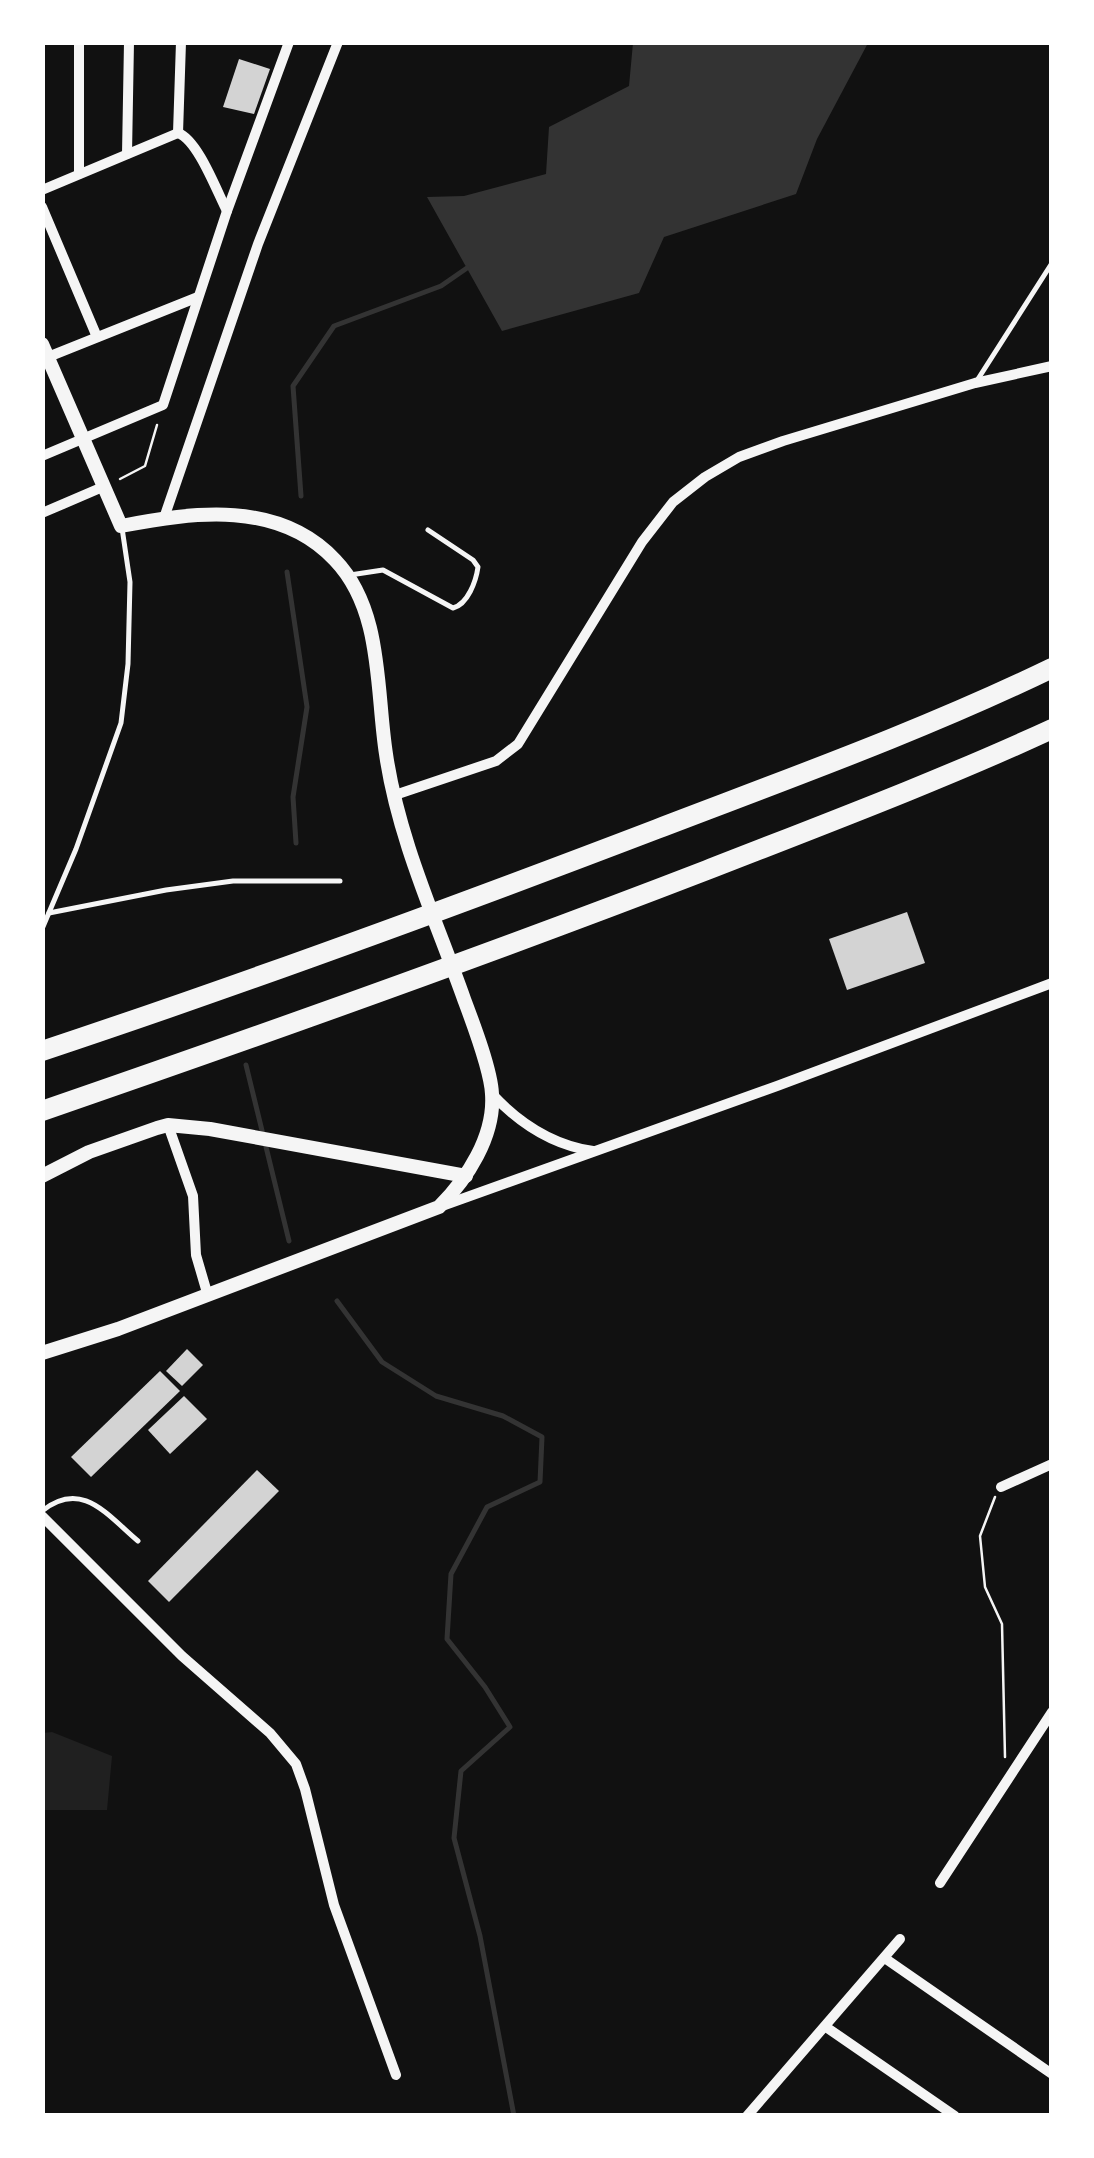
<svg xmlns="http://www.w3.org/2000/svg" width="1094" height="2158" font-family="Barlow,sans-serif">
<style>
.green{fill:#202020}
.water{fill:#333}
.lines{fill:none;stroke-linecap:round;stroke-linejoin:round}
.stream{stroke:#333;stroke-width:5}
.building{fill:#d3d3d3}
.path{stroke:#f5f5f5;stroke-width:2.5}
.service{stroke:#f5f5f5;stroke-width:5}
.minor{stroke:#f5f5f5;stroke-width:10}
.tertiary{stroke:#f5f5f5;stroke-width:14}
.motorway{stroke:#f5f5f5;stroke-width:20}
</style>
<rect width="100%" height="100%" fill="#111"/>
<!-- green -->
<path class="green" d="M52,1732L112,1756L107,1810H43V1733Z"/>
<!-- water -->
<path class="water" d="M633,43H868L817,139L796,194L664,237L639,293L502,331L427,197L464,196L546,174L549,127L629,86Z"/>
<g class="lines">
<!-- stream -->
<g class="stream">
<path d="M301,496L293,386L334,326L441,286L467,268"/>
<path d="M287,572L307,707L293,797L296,843"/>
<path d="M246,1065L289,1241"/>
<path d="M337,1301L382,1362L436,1396L503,1416L542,1437L540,1482L487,1507L451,1574L447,1639L485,1687L510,1727L461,1771L454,1838L480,1936L514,2116"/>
</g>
</g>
<!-- building -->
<g class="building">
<path d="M239,59L270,69L254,114L223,107Z"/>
<path d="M907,912L925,963L847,990L829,939Z"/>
<path d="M187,1349L203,1365L182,1386L166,1371Z"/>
<path d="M160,1371L180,1391L91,1477L71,1457Z"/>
<path d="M184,1396L207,1419L170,1454L148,1430Z"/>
<path d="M257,1470L279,1491L169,1602L148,1581Z"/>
</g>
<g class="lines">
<!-- path -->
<g class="path">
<path d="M120,479L145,466L157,425"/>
<path d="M995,1497L980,1536L985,1587L1002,1624L1005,1757"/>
</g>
<!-- service -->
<g class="service">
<path d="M978,379L1052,263"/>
<path d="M350,575L383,570L453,608C468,604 476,581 478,567L473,560L428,530"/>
<path d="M49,913L166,890L233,881H340"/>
<path d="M42,929L76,849L121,723L128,664L130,582L122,528"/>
<path d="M42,1511C82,1479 107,1515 138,1541"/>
</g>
<!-- minor -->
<g class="minor">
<path d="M178,133C198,140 217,192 227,211"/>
<path d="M178,133L181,42"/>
<path d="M127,154L129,42"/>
<path d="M79,174V42"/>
<path d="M42,190L178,133"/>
<path d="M42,207L97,337"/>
<path d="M48,357L198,297"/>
<path d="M42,456L163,405L227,211L289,42"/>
<path d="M42,513L105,486"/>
<path d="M164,518L258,244L338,42"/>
<path d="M395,795L496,761L518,744L642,542L673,502L705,477L739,457L783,441L975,383L1052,366"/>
<path d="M492,1094C520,1124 552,1145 593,1151"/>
<path d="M168,1125L193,1196L196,1255L208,1296"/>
<path d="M442,1206L777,1086L1052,983"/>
<path d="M1001,1487L1052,1464"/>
<path d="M42,1516L182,1656L270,1733L296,1764L305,1789L334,1905L396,2075"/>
<path d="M940,1883L1052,1712"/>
<path d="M886,1959L1052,2074"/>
<path d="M826,2027L955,2116"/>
<path d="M747,2116L900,1939"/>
</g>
<!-- tertiary -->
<g class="tertiary">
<path d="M42,344L121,526C194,512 279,500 335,560C383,610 376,690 386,754C398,838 436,920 464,999C473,1023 491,1070 492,1094C495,1136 467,1179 439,1207L118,1329L42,1353"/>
<path d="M42,1176L89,1152L157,1128L168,1125L210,1129L466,1176"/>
</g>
<!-- motorway -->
<g class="motorway">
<path d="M42,1051C249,982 453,907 657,829C790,778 924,730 1052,668"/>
<path d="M42,1111C265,1034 487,955 707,870C822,825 939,781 1052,729"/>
</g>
</g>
<!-- border -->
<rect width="1094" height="2158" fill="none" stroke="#ffffff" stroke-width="90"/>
</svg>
